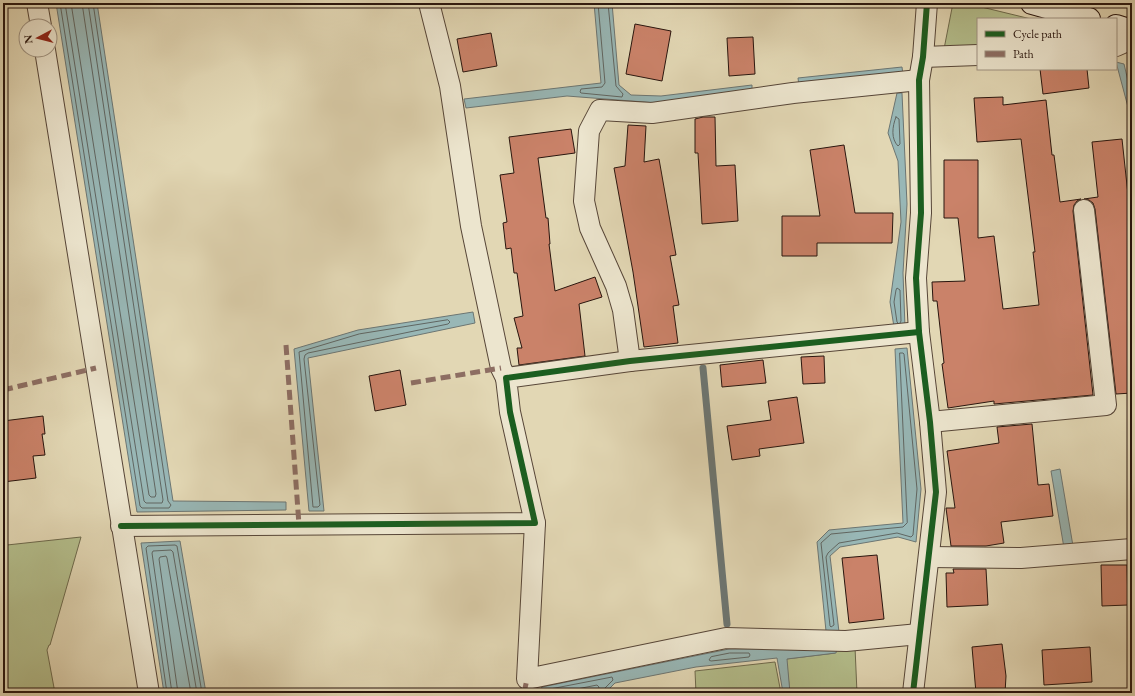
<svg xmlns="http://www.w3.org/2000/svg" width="1135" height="696" font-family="'EB Garamond',serif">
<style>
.green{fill:#b4be8c;stroke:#6e6a4d}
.water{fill:#98b7b6;stroke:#6c7673}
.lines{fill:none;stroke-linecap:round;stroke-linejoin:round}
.shore{stroke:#606662;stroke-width:1}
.stream{stroke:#6c7673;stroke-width:7}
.building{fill:#ca8269;stroke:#29150e}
.street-casing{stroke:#574638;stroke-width:22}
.secondary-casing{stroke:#29150e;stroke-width:24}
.street{stroke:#ece5ce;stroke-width:20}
.secondary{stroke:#ece5ce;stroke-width:22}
.quiet{stroke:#8d6e63;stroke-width:5;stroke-dasharray:10 5;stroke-linecap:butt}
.cycleway-casing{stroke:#ece5ce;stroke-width:8}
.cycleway{stroke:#1b5e20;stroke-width:6}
</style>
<rect width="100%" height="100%" fill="#e2d7b4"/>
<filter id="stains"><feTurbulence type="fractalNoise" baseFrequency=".005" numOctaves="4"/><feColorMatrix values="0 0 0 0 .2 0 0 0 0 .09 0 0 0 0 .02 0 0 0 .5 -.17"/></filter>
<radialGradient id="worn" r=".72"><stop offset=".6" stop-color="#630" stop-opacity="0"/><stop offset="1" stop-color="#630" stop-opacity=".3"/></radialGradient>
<!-- green -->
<g class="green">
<path d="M953,3H965L1031,19H978V48L944,49Z"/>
<path d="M81,537L50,645H49L47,650L55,693H3V565L6,564L7,545Z"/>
<path d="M855,647L857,693H790L786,659L835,653L837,648Z"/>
<path d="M775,662L781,693H696L695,671Z"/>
</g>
<!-- water -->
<g class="water">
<path d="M56,3H97L173,501L286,502V510L137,512Z"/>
<path d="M594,3H612L619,85L631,95L661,96L752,85V94L657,103L567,96L466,108L464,99L601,83Z"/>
<path d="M1116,62L1124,64L1132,98V122Z"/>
<path d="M902,67L903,75L799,86L798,78Z"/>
<path d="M897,93H902L907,204L903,273L905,327H894L890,302L901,222L898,161L888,133Z"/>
<path d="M473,312L475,323L308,358L324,511H309L294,349L358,330Z"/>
<path d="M907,348L921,489L916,542L898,537L840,547L830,556L839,632L826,631L817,542L829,530L903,523L895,349Z"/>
<path d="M1060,469L1073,546L1064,548L1051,471Z"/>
<path d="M180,541L206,693H164L141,543Z"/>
<path d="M837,648L836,653L787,659L790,693H783L777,658L696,667L615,683L605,693H538L542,687L729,649Z"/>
</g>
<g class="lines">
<!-- shore -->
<g class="shore">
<path d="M60,3L140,506L142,508H169L171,505L168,501L93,3"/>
<path d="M65,3L144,501L146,503H162L163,500L88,3"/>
<path d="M71,3L149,495L151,497H155L156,494L82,3"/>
<path d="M598,3L605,83L602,87L581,89L580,92L581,93L622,97L623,94L616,86L608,3"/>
<path d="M896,117L899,119L900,144L898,146C891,139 892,127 896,117Z"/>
<path d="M448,320L450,322L448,324L308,353L305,355L304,359L320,505L318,507H313L299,352L359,334Z"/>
<path d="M898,323L897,322L894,302L896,290L897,288L900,290L901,321L900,323"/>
<path d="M900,353H903L904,354L917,489L913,535L911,537L897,533L839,543L828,553L826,557L834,625L831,627L830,626L821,543L831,534L903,527L907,523Z"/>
<path d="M730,653H749L750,655L749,657L711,661L709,660L711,657Z"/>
<path d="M167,693L146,548L148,546L175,545L177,546L202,693"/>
<path d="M172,693L152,553L153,551L171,550L173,552L197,693"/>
<path d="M178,693L159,559L160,557L166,556L167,558L191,693"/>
<path d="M543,693L545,690L612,677L613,680L604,689L603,693"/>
<path d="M557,693L597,685L599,687L598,693"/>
</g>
<!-- stream -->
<path class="stream" d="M703,368L727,624"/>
</g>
<!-- building -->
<g class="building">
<path d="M635,24L671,31L662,81L626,74Z"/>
<path d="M491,33L497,66L463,72L457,39Z"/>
<path d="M753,37L755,74L729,76L727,38Z"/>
<path d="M1040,69H1087L1089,88L1043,94Z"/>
<path d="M1003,97V105L1046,100L1052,155H1054L1060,202L1081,199L1077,201L1074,205L1073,211L1093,395L994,404V401L948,408L942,364L944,363L937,301H933L932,282L965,281L958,218H944V160H978V238L994,236L1003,309L1039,305L1033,252H1035L1021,139L977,142L974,98Z"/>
<path d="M703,117H715L716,166L735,165L738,221L702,224L698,153H695V119Z"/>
<path d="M628,125L646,126L644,162L659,159L676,255L670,256L679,305L673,306L678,343L644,347L633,272L614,168L625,166Z"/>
<path d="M571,129L575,153L538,158L546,218H548L550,244H549L555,291L595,277L602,297L579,304L585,356L519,365L517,348H522L514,318L523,316L517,273H514L511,248L506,249L503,223L507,222L500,175L514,173L509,137Z"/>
<path d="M1122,139L1132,232V393L1116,394L1095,209L1093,203L1089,200L1084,199L1098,197L1092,142Z"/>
<path d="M844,145L855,213H893L892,243H817V256H782V216H820L810,150Z"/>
<path d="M824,356L825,383L803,384L801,357Z"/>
<path d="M763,360L766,383L722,387L720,365Z"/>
<path d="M400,370L406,405L375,411L369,376Z"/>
<path d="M797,397L804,443L759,449L760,456L732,460L727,426L771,420L768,401Z"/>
<path d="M43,416L45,434H42L45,455L33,456L36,478L3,482V421Z"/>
<path d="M1032,424L1038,485L1049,484L1053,516L1001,522L1004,543L986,546H951L946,508H955L947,451L999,443L997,427Z"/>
<path d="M877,555L884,619L849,623L842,558Z"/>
<path d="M1101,565H1127L1128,605L1102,606Z"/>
<path d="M953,569H986L988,605L947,607L946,573H954Z"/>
<path d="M1002,644L1006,676L1005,693H976L972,647Z"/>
<path d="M1090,647L1092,682L1044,685L1042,650Z"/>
</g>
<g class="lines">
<!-- street casing -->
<g class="street-casing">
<g id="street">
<path d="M37,3L41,26"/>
<path d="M429,3L450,86L471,226L501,368L506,378"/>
<path d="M1116,46L1132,39"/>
<path d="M45,50L149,693"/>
<path d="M923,57L978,55"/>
<path d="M630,361L623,310L616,286L590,228L584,201L589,131L600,110L652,113L793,93L919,80"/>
<path d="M930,422L1106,405L1084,210"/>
<path d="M535,523L527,679L726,638L846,641L919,634"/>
<path d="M121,526L535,523L510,412L506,378L630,361L919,332"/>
<path d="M929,557L1021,558L1132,549"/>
<path d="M913,693L936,492L930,422L919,332L916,278L921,213L919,80L923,57L927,3"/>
</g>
</g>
<!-- secondary casing -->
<g class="secondary-casing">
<g id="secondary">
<path d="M1032,3L1089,19"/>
<path d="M1116,26L1132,31"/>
</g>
</g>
<!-- street -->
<use href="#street" class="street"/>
<!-- secondary -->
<use href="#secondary" class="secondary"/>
<!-- quiet -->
<g class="quiet">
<path d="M286,345L299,525"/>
<path d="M411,383L501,368"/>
<path d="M3,390L96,368"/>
<path d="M524,693L527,679"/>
</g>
<!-- cycleway casing -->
<g class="cycleway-casing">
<g id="cycleway">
<path d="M121,526L535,523L510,412L506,378L630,361L919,332"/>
<path d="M913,693L936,492L930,422L919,332L916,278L921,213L919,80L923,57L927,3"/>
</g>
</g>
<!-- cycleway -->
<use href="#cycleway" class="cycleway"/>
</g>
<!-- margin -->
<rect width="1135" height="696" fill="none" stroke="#e2d7b4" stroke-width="16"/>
<rect x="4" y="4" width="1127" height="688" fill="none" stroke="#29150e" stroke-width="2"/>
<rect x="8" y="8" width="1119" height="680" fill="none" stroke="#29150e"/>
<!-- legend -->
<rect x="977" y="18" width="140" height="52" fill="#ece5ce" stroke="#9e9281"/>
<rect x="985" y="31" width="20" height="6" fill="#1b5e20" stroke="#9e9281"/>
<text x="1013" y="38" font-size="12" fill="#29150e">Cycle path</text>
<rect x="985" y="51" width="20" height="6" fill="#8d6e63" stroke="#9e9281"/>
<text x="1013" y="58" font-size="12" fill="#29150e">Path</text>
<!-- north arrow -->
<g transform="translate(38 38) rotate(263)"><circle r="19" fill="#ece5ce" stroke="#9e9281"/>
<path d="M0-3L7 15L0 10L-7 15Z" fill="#8f2418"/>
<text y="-6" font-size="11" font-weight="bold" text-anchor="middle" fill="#29150e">N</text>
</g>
<rect width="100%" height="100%" filter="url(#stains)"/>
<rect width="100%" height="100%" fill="url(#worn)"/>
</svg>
